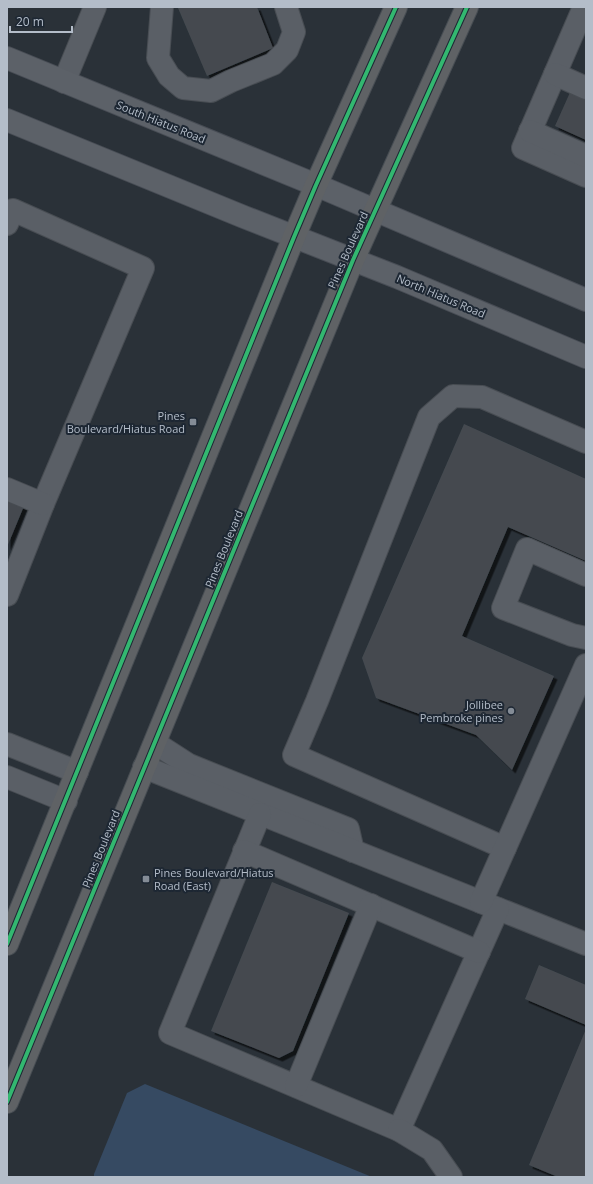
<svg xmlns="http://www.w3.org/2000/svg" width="593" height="1184" font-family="'Open Sans',sans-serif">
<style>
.water{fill:#364a62}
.building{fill:#444a50;filter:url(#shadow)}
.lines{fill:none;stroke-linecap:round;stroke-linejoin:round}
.minor-casing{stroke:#484d53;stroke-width:24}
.major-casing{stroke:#484d55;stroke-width:24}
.highway-casing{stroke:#474d53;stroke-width:24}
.minor{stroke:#5a5f66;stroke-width:22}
.major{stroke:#5c6168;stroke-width:22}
.highway{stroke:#5f6265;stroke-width:22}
.cycleway-casing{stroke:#1d2733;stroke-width:6}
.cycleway{stroke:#33b770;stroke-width:4}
.poi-dot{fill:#848c96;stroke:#1d2733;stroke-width:1.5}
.labels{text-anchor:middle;stroke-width:4;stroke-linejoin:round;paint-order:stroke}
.street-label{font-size:11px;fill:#b4bdc9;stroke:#1d2733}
.poi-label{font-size:11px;fill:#b4bdc9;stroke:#1d2733;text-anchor:end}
</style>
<defs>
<filter id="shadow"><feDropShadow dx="3.5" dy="3.5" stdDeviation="0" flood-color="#0009"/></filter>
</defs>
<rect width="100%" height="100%" fill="#2a3138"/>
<!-- water -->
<path class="water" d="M145,1084L372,1177H94V1174L127,1093Z"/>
<!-- building -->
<g class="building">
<path d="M182,7H257L273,48L207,76L178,8Z"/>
<path d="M572,88L586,95V140L555,126Z"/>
<path d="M464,424L586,479V561L508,527L462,636L554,676L512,770L476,735L376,698L362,658Z"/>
<path d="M7,499L24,506L7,547Z"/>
<path d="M272,882L349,913L293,1051L279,1058L211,1031Z"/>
<path d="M539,965L586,985V1025L525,999Z"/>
<path d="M586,1029V1177H558L529,1165Z"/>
</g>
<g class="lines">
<!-- minor casing -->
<g class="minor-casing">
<g id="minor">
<path d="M162,7L158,58L169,76L183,88L211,91L231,81L273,64L287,50L294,32L286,7"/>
<path d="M584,7L523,148L586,176"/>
<path d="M555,74L586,88"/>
<path d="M64,82L95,7"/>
<path d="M530,131L586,156"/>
<path d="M7,224L13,210L143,268L43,504L7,595"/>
<path d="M7,489L43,504"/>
<path d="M586,575L527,549L503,608L572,635L586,638"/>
<path d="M155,743L189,765L348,829L353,851"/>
<path d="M7,744L77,772"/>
<path d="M144,767L586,944"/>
<path d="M7,777L66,801"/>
<path d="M260,814L170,1033L399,1130L498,909"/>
<path d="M505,848L294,755L317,701L429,417L453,396L482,397L586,442"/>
<path d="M244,851L479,952"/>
<path d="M481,902L586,665"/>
<path d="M296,1086L371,905"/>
<path d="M399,1130L432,1150L451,1177"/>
</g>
</g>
<!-- major casing -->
<g class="major-casing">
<g id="major">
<path d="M7,58L316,185L586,300"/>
<path d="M7,120L244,217L397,277L586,357"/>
</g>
</g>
<!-- highway casing -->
<g class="highway-casing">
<g id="highway">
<path d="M7,944L294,237L316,185L396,7"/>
<path d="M7,1102L353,260L467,7"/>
</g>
</g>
<!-- minor -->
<use href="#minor" class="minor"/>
<!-- major -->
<use href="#major" class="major"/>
<!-- highway -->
<use href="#highway" class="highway"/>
<!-- cycleway casing -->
<g class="cycleway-casing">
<g id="cycleway">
<path d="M7,944L294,237L316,185L396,7"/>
<path d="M7,1102L353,260L467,7"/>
</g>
</g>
<!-- cycleway -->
<use href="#cycleway" class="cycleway"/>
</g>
<!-- markers -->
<g class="poi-dot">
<rect x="189" y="418" width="8" height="8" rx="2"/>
<circle cx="511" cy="711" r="4"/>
<rect x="142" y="875" width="8" height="8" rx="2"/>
</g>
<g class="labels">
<!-- street labels -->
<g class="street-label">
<text transform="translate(161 122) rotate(22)" y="4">South Hiatus Road</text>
<text transform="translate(348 250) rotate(-66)" y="4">Pines Boulevard</text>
<text transform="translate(441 296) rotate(23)" y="4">North Hiatus Road</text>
<text transform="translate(224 549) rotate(-68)" y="4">Pines Boulevard</text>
<text transform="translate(101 849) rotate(-68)" y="4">Pines Boulevard</text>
</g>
<!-- poi labels -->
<g class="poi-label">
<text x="185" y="420">Pines<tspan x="185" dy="13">Boulevard/Hiatus Road</tspan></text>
<text x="503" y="709">Jollibee<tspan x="503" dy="13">Pembroke pines</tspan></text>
<text x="154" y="877" text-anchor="start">Pines Boulevard/Hiatus<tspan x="154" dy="13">Road (East)</tspan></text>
</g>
</g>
<!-- border -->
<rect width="593" height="1184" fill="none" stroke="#b4bdc9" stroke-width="16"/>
<!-- scale -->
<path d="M10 26v6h62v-6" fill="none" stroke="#b4bdc9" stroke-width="2"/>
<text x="16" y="26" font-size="12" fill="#b4bdc9" stroke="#1d2733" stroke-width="3" paint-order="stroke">20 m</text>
</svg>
